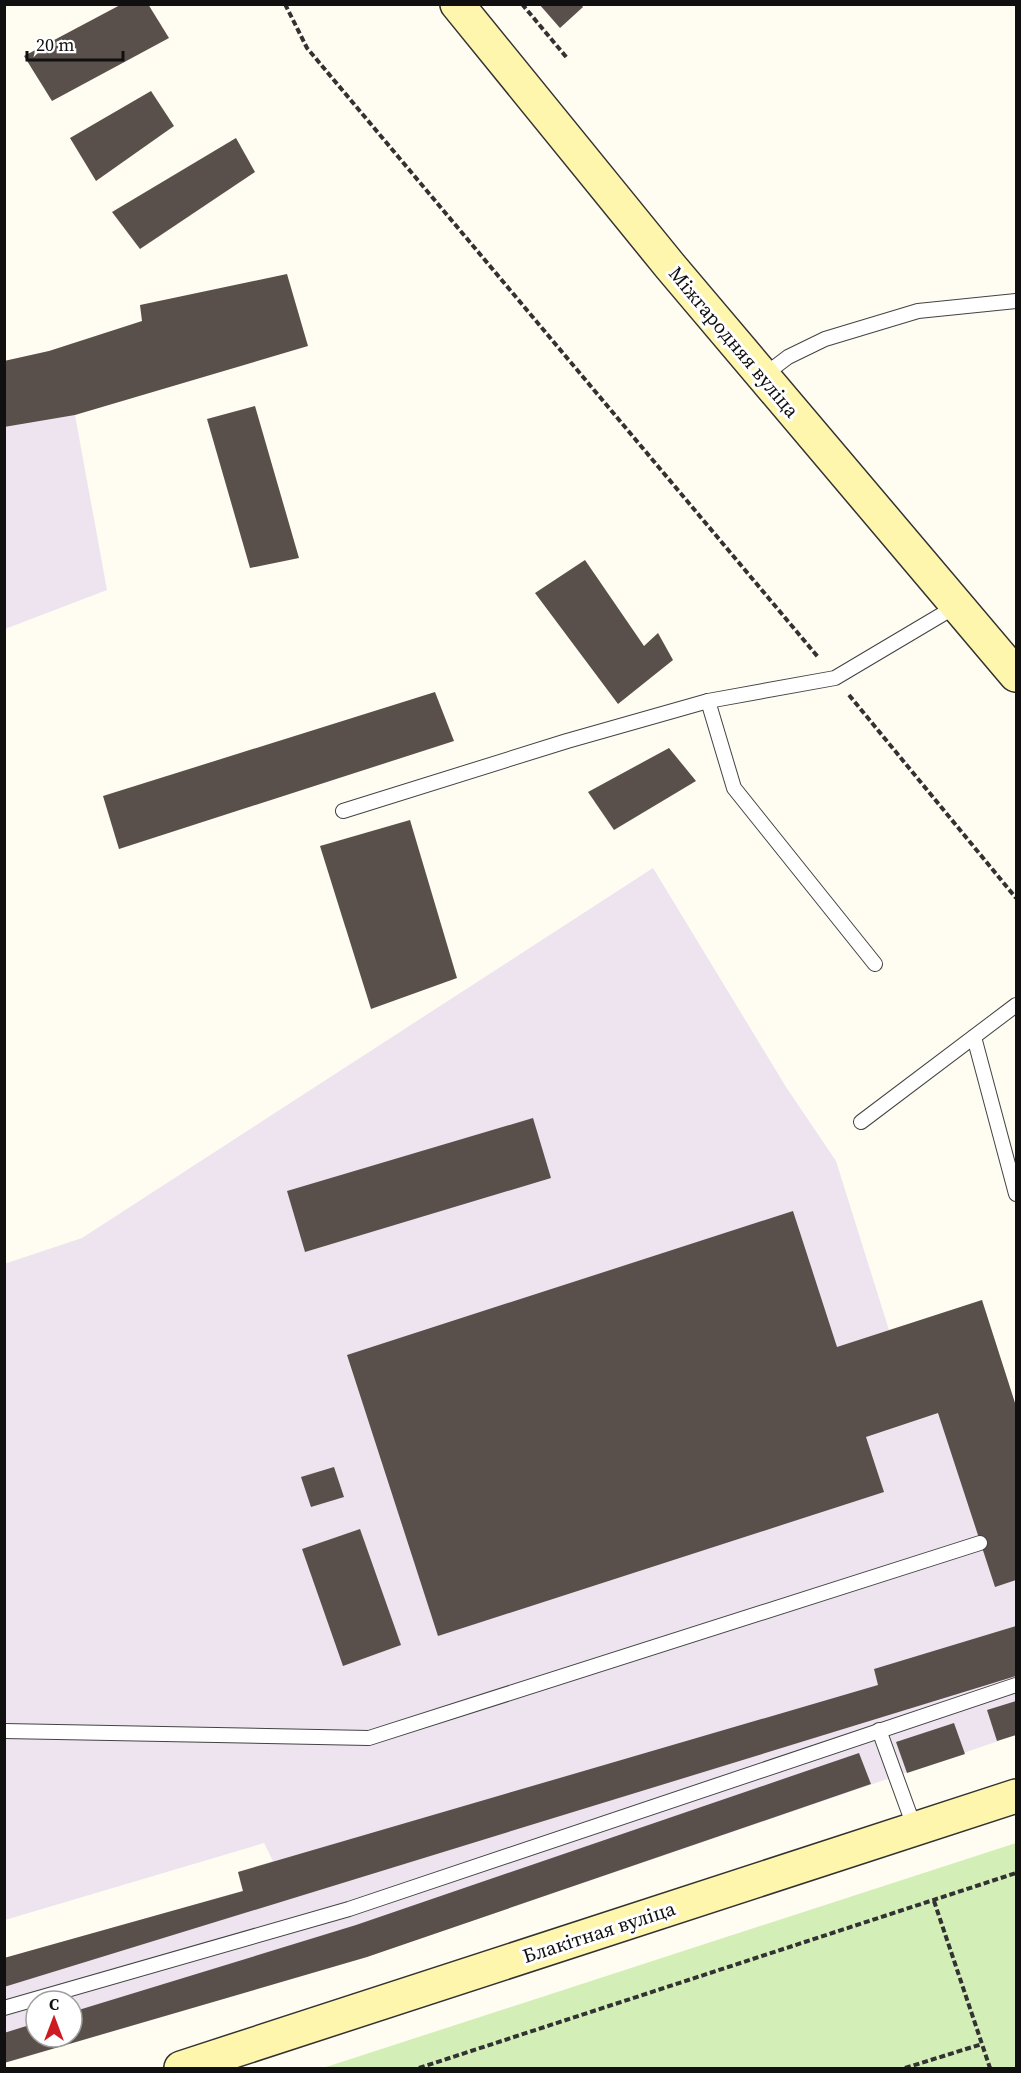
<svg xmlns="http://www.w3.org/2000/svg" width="1021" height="2073" font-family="'Source Serif 4',serif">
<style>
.industrial{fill:#ede4ef;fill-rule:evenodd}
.green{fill:#d4eeb7}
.building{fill:#5a504b}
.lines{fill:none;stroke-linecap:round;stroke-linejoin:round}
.lane-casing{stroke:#434343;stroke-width:16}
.secondary-casing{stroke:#323232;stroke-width:36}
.path{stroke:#323232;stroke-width:4;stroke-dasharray:6 3;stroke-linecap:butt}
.lane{stroke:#fff;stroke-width:14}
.secondary{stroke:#fff6ad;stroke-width:33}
.labels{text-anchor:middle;stroke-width:6;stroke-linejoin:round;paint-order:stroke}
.street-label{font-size:20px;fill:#101010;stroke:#fff}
</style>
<rect width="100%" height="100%" fill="#fffcf2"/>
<!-- industrial -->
<g class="industrial">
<path d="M49,351L75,415L107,590L5,629V361Z"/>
<path d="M653,868L786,1087L836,1161L889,1330L982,1300L1016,1407V1735L367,1957L5,2063V1958L242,1891L238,1872L273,1861L264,1843L5,1920L4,1264L82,1238ZM36,2001H72V2037H36Z"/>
</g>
<!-- green -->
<path class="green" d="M1016,1843V2068H323Z"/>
<!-- building -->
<g class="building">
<path d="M122,4H148L169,38L52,101L24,56Z"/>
<path d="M539,4H581L583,7L560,28Z"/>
<path d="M151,91L174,126L96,181L70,138Z"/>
<path d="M236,138L255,172L140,249L112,212Z"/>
<path d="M287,274L308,346L75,415L4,427V361L49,351L142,321L140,305Z"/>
<path d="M255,406L299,558L250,568L207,419Z"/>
<path d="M585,560L644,646L658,633L673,660L618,704L535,593Z"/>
<path d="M435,692L454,741L119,849L103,796Z"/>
<path d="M669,748L696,781L614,830L588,792Z"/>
<path d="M410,820L457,978L371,1009L320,846Z"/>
<path d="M533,1118L551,1178L305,1252L287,1191Z"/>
<path d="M793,1211L837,1347L982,1300L1016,1406V1580L995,1587L938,1413L866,1437L884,1492L438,1636L347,1355Z"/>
<path d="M334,1467L344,1497L311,1507L301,1477Z"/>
<path d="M360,1529L401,1645L343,1666L302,1549Z"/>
<path d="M1016,1626V1676L4,1987V1958L243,1891L238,1872L878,1685L874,1669Z"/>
<path d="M1016,1701V1735L997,1741L987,1710Z"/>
<path d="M954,1723L965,1754L907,1773L896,1742Z"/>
<path d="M859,1753L871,1784L367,1957L4,2063V2033L36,2023V2037H72V2012L356,1925Z"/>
</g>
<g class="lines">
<!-- lane casing -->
<g class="lane-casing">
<g id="lane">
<path d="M763,376L788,357L825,339L918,311L1016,301"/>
<path d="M708,701L734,788L875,964"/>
<path d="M343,811L567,741L708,701L835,678L958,605"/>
<path d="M974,1037L1016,1194"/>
<path d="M861,1122L1016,1005"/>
<path d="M879,1730L915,1829"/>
<path d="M4,1731L369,1738L980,1543"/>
<path d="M4,2008L349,1909L1016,1685"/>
</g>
</g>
<!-- secondary casing -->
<g class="secondary-casing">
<g id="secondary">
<path d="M457,4L670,266L1016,675"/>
<path d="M181,2068L1016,1796"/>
</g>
</g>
<!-- path -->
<g class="path">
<path d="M285,4L307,48L818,657"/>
<path d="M522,4L567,58"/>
<path d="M849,695L1016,898"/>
<path d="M934,1901L990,2068"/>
<path d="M419,2068L1016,1873"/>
<path d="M905,2068L982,2044"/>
</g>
<!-- lane -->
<use href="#lane" class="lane"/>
<!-- secondary -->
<use href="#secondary" class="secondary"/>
</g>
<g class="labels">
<!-- street labels -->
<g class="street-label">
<text transform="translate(734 342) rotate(50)" y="7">Міжгародняя вуліца</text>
<text transform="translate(599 1932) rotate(-18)" y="7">Блакітная вуліца</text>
</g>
</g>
<!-- border -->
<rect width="1021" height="2073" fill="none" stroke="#101010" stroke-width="12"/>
<!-- north arrow -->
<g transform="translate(54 2019)"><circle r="28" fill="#ffffff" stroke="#9f9f9f" stroke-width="1.5"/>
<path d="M0-4.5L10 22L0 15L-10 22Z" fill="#ce1a23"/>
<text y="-9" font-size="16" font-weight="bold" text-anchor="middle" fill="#101010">С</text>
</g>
<!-- scale -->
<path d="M27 51v9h96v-9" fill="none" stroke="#101010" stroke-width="3"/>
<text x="36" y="51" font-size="18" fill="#101010" stroke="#ffffff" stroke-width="4.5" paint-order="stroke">20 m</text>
</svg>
